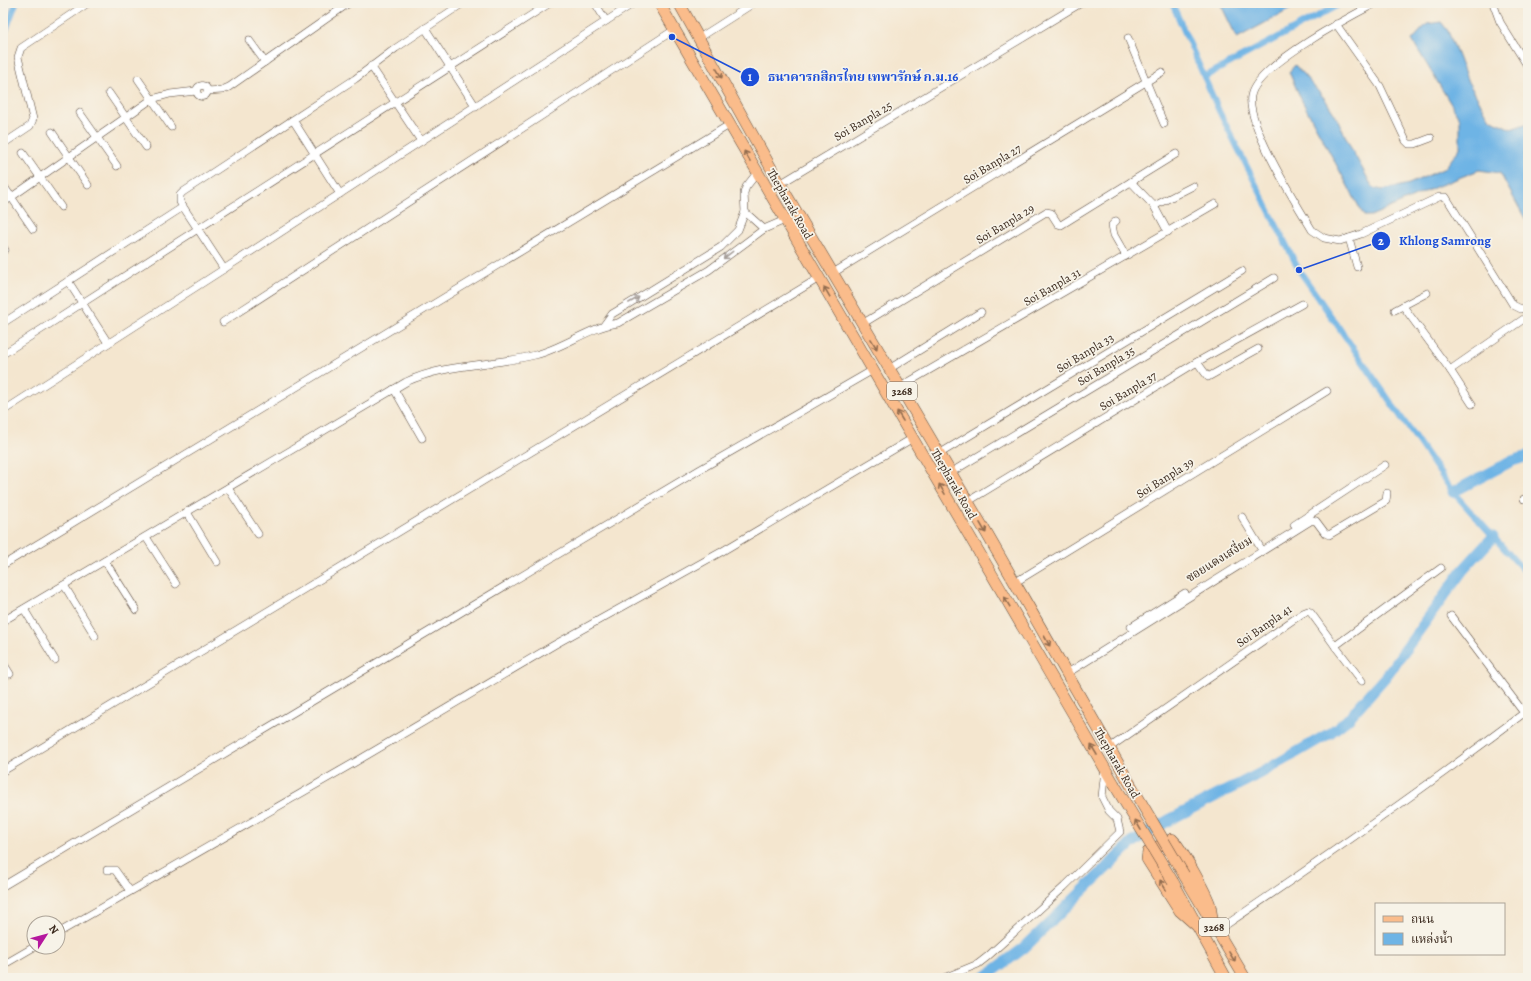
<svg xmlns="http://www.w3.org/2000/svg" width="1531" height="981" font-family="Alegreya,'Noto Serif Thai',serif">
<style>
.water{fill:#6eb4e5;stroke:#546f82}
.lines{fill:none;stroke-linecap:round;stroke-linejoin:round}
.canal{stroke:#6eb4e5;stroke-width:6}
.river{stroke:#6eb4e5;stroke-width:11}
.street-casing{stroke:#574639;stroke-width:8}
.primary-casing{stroke:#574639;stroke-width:12}
.street{stroke:#fff;stroke-width:7}
.primary{stroke:#fabc8b;stroke-width:11}
.primary-bridge-casing{stroke:#574639;stroke-width:12;stroke-linecap:butt}
.primary-bridge{stroke:#fabc8b;stroke-width:11}
.oneway{stroke:#916c4f}
.oneway2{stroke:#a79f9a}
.labels{text-anchor:middle;stroke-width:3.5;stroke-linejoin:round;paint-order:stroke}
.shield{fill:#f7f3e8;stroke:#73665b;stroke-width:1}
.shield-label{font-size:11px;font-weight:bold;fill:#3b2a1e}
.street-label{font-size:12px;fill:#3b2a1e;stroke:#f7f3e8}
.leader{fill:none;stroke:#1d4ed8;stroke-width:1.5}
.callout-dot{fill:#1d4ed8;stroke:#f7f3e8;stroke-width:1.5}
.mark-label{font-size:12px;text-anchor:middle;font-weight:bold;fill:#fff}
.callout-label{font-size:13px;text-anchor:middle;font-weight:bold;fill:#1d4ed8;stroke:#f7f3e8;stroke-width:3.5;stroke-linejoin:round;paint-order:stroke}
</style>
<rect width="100%" height="100%" fill="#f7f3e8"/>
<filter id="ink" filterUnits="userSpaceOnUse"><feTurbulence type="fractalNoise" baseFrequency=".025" numOctaves="2"/><feDisplacementMap in="SourceGraphic" scale="8" xChannelSelector="R" yChannelSelector="G"/><feConvolveMatrix kernelMatrix="1 2 1 2 8 2 1 2 1" color-interpolation-filters="sRGB"/></filter>
<filter id="wash" filterUnits="userSpaceOnUse"><feTurbulence type="fractalNoise" baseFrequency=".012" numOctaves="4" result="noise"/><feDisplacementMap in="SourceGraphic" scale="16" xChannelSelector="R" yChannelSelector="G"/><feGaussianBlur stdDeviation="0.9" result="paint"/><feColorMatrix in="noise" values="0 0 0 0 0 0 0 0 0 0 0 0 0 0 0 0 0 1.4 0 .05"/><feComposite in="paint" operator="in"/></filter>
<g filter="url(#wash)">
<rect width="100%" height="100%" fill="#f4e6cf"/>
<!-- water -->
<g class="water">
<path d="M1220,3H1297L1298,5L1237,38Z"/>
<path d="M1441,22L1448,31L1468,82L1490,119L1511,129L1528,123V144L1524,156L1528,162V224L1500,173L1479,170L1438,186L1371,216H1364L1301,99L1289,72L1295,65L1325,99L1337,118L1351,148L1373,188L1383,190L1409,184L1445,168L1460,148V119L1412,40L1427,24Z"/>
</g>
<g class="lines">
<!-- canal -->
<g class="canal">
<path d="M1172,3L1219,111L1299,270L1453,492L1528,575"/>
<path d="M3,38L16,3"/>
<path d="M1204,77L1342,3"/>
</g>
<!-- river -->
<g class="river">
<path d="M1453,492L1512,461L1528,456"/>
<path d="M984,978L1024,948L1132,843L1169,820L1261,773L1330,733L1347,720L1386,676L1463,570L1493,537"/>
</g>
</g>
</g>
<g filter="url(#ink)">
<g class="lines">
<!-- street casing -->
<g class="street-casing">
<g id="street">
<path d="M595,3L606,21"/>
<path d="M1376,3C1349,17 1256,66 1251,96C1246,124 1296,203 1312,230L1324,238L1340,241L1361,234L1439,197H1446L1513,305L1521,309L1528,307"/>
<path d="M1493,3L1500,22L1528,67"/>
<path d="M1336,24L1380,86L1406,141L1409,144H1415L1431,138"/>
<path d="M425,28L476,107"/>
<path d="M699,38L754,3"/>
<path d="M1128,38L1164,124"/>
<path d="M249,40L265,62"/>
<path d="M371,66L421,141"/>
<path d="M138,79L171,127"/>
<circle cx="202" cy="91" r="5.5"/>
<path d="M207,91L222,90L229,87L349,3"/>
<path d="M109,93L146,147"/>
<path d="M80,113L117,166"/>
<path d="M293,120L340,194"/>
<path d="M52,132L88,185"/>
<path d="M3,144L30,126L33,119L18,57L21,48L88,3"/>
<path d="M23,153L61,207"/>
<path d="M1131,182L1154,206L1168,232"/>
<path d="M780,184L1081,3"/>
<path d="M3,185L33,229"/>
<path d="M3,203L152,99L170,94L196,91"/>
<path d="M1154,206L1193,186"/>
<path d="M745,212L764,229"/>
<path d="M1116,221L1112,225L1114,235L1126,256"/>
<path d="M1349,238L1357,267"/>
<path d="M3,247L5,250"/>
<path d="M224,269L634,3"/>
<path d="M833,273L1162,72"/>
<path d="M68,281L108,343"/>
<path d="M1403,306L1450,370L1472,404"/>
<path d="M1395,310L1427,293"/>
<path d="M223,322L674,30"/>
<path d="M3,323L183,207"/>
<path d="M862,324L1046,212L1051,213L1058,224L1061,225L1176,154"/>
<path d="M604,325L612,314L622,308L721,247L738,230L745,212L744,193L746,187L757,173"/>
<path d="M3,354L550,3"/>
<path d="M1197,362L1208,377L1258,349"/>
<path d="M889,369L981,312"/>
<path d="M1450,370L1528,316"/>
<path d="M900,387L1215,204"/>
<path d="M394,389L422,438"/>
<path d="M3,411L224,269L180,202V195L183,192L355,79L396,48L463,3"/>
<path d="M939,454L1242,271"/>
<path d="M950,473L1274,278"/>
<path d="M228,488L258,534"/>
<path d="M1524,499L1528,498"/>
<path d="M967,502L1197,362L1302,304"/>
<path d="M187,512L217,562"/>
<path d="M1242,517L1260,547"/>
<path d="M1294,525L1385,465"/>
<path d="M146,537L176,584"/>
<path d="M105,561L136,610"/>
<path d="M3,565L729,125"/>
<path d="M1014,583L1327,391"/>
<path d="M64,585L95,636"/>
<path d="M24,609L55,660"/>
<path d="M1451,616L1524,713"/>
<path d="M3,621L406,382C446,363 493,366 535,355C564,348 589,327 618,323L709,270L764,229L785,220"/>
<path d="M1131,627L1185,593"/>
<path d="M1335,646L1362,681"/>
<path d="M3,663L10,674"/>
<path d="M1066,674L1312,520L1316,521L1325,533L1329,535L1386,501L1387,493"/>
<path d="M1109,748L1303,613L1308,611L1311,613L1335,646L1441,568"/>
<path d="M3,771L819,278"/>
<path d="M107,870H115L130,891"/>
<path d="M3,886L699,470L873,370"/>
<path d="M1217,931C1322,860 1426,787 1528,710"/>
<path d="M58,933L352,764L554,645L721,552L913,438"/>
<path d="M3,965L34,947"/>
<path d="M944,978L978,964L987,957L1064,887L1120,832L1117,819L1109,811L1102,797L1105,769"/>
</g>
</g>
<!-- primary casing -->
<g class="primary-casing">
<g id="primary">
<path d="M659,3L1114,784"/>
<path d="M679,3L780,184L987,534L1126,777"/>
<path d="M1184,875L1245,978"/>
<path d="M1173,882L1226,978"/>
<path d="M1197,926L1180,911L1147,859L1148,852L1172,839C1181,847 1206,893 1210,905C1211,911 1212,918 1213,924"/>
</g>
</g>
<!-- street -->
<use href="#street" class="street"/>
<!-- primary -->
<use href="#primary" class="primary"/>
<!-- primary-bridge casing -->
<g class="primary-bridge-casing">
<g id="primary-bridge">
<path d="M1126,777L1184,875"/>
<path d="M1114,784L1173,882"/>
</g>
</g>
<!-- primary-bridge -->
<use href="#primary-bridge" class="primary-bridge"/>
</g>
<!-- one-way arrows -->
<defs><path id="oneway-shaft" d="M-6 0H5M1.5-3L5.5 0L1.5 3" fill="none" stroke-width="1.6" stroke-linecap="round" stroke-linejoin="round"/></defs>
<g class="oneway">
<use href="#oneway-shaft" transform="translate(719 73) rotate(60)"/>
<use href="#oneway-shaft" transform="translate(747 156) rotate(-120)"/>
<use href="#oneway-shaft" transform="translate(827 292) rotate(-120)"/>
<use href="#oneway-shaft" transform="translate(874 344) rotate(59)"/>
<use href="#oneway-shaft" transform="translate(900 416) rotate(-121)"/>
<use href="#oneway-shaft" transform="translate(942 489) rotate(-120)"/>
<use href="#oneway-shaft" transform="translate(983 528) rotate(60)"/>
<use href="#oneway-shaft" transform="translate(1007 602) rotate(-121)"/>
<use href="#oneway-shaft" transform="translate(1047 641) rotate(61)"/>
<use href="#oneway-shaft" transform="translate(1094 750) rotate(-121)"/>
<use href="#oneway-shaft" transform="translate(1138 825) rotate(-120)"/>
<use href="#oneway-shaft" transform="translate(1163 885) rotate(-122)"/>
<use href="#oneway-shaft" transform="translate(1232 957) rotate(59)"/>
</g>
<g class="oneway2">
<use href="#oneway-shaft" transform="translate(728 255) rotate(142)"/>
<use href="#oneway-shaft" transform="translate(634 300) rotate(-30)"/>
</g>
</g>
<g class="labels">
<!-- shield labels -->
<g class="shield">
<rect x="887" y="382" width="30" height="18" rx="3"/>
<rect x="1199" y="918" width="30" height="18" rx="3"/>
</g>
<g class="shield-label">
<text x="902" y="395">3268</text>
<text x="1214" y="931">3268</text>
</g>
<!-- street labels -->
<g class="street-label">
<text transform="translate(863 121) rotate(-31)" y="4">Soi Banpla 25</text>
<text transform="translate(992 164) rotate(-31)" y="4">Soi Banpla 27</text>
<text transform="translate(790 204) rotate(60)" y="4">Thepharak Road</text>
<text transform="translate(1005 224) rotate(-31)" y="4">Soi Banpla 29</text>
<text transform="translate(1052 287) rotate(-30)" y="4">Soi Banpla 31</text>
<text transform="translate(1085 353) rotate(-31)" y="4">Soi Banpla 33</text>
<text transform="translate(1106 366) rotate(-31)" y="4">Soi Banpla 35</text>
<text transform="translate(1128 391) rotate(-31)" y="4">Soi Banpla 37</text>
<text transform="translate(1165 478) rotate(-32)" y="4">Soi Banpla 39</text>
<text transform="translate(954 484) rotate(60)" y="4">Thepharak Road</text>
<text transform="translate(1219 559) rotate(-32)" y="4">ซอยแดงเสงี่ยม</text>
<text transform="translate(1264 626) rotate(-35)" y="4">Soi Banpla 41</text>
<text transform="translate(1117 763) rotate(60)" y="4">Thepharak Road</text>
</g>
</g>
<!-- callouts -->
<path class="leader" d="M672 37L750 77M1299 270L1381 241"/>
<g class="callout-dot">
<circle cx="672" cy="37" r="4"/>
<circle cx="1299" cy="270" r="4"/>
<circle cx="750" cy="77" r="10"/>
<circle cx="1381" cy="241" r="10"/>
</g>
<g class="mark-label">
<text x="750" y="81">1</text>
<text x="1381" y="245">2</text>
</g>
<g class="callout-label">
<text x="863" y="81">ธนาคารกสิกรไทย เทพารักษ์ ก.ม.16</text>
<text x="1445" y="245">Khlong Samrong</text>
</g>
<!-- margin -->
<rect width="1531" height="981" fill="none" stroke="#f7f3e8" stroke-width="16"/>
<!-- legend -->
<rect x="1375" y="903" width="130" height="52" fill="#f7f3e8" stroke="#aca397"/>
<rect x="1383" y="916" width="20" height="6" fill="#fabc8b" stroke="#aca397"/>
<text x="1411" y="923" font-size="12" fill="#3b2a1e">ถนน</text>
<rect x="1383" y="933" width="20" height="12" fill="#6eb4e5" stroke="#aca397"/>
<text x="1411" y="943" font-size="12" fill="#3b2a1e">แหล่งน้ำ</text>
<!-- north arrow -->
<g transform="translate(46 935) rotate(54)"><circle r="19" fill="#f7f3e8" stroke="#aca397"/>
<path d="M0-3L7 15L0 10L-7 15Z" fill="#b5179e"/>
<text y="-6" font-size="11" font-weight="bold" text-anchor="middle" fill="#3b2a1e">N</text>
</g>
</svg>
